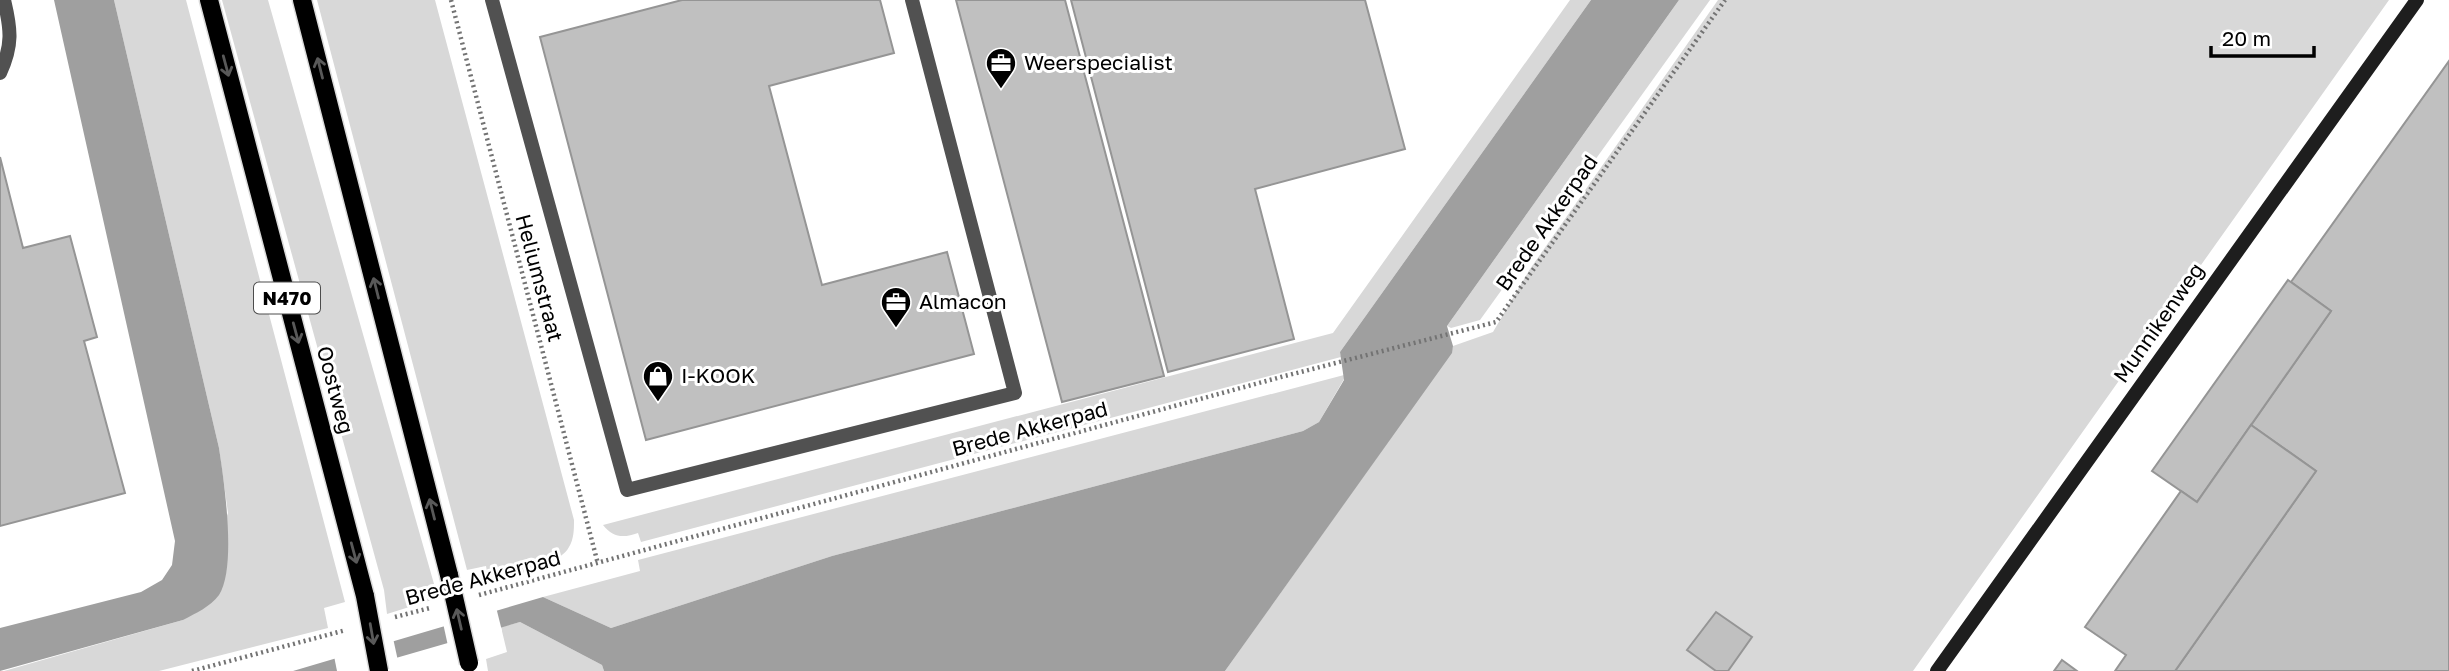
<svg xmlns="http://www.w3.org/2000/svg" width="2449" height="671" font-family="'Golos Text',sans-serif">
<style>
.green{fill:#d8d8d8}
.water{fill:#9f9f9f}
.pier{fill:#fff}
.building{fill:#c0c0c0;stroke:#959595;stroke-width:2}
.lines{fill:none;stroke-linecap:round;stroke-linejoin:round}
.primary-casing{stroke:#dbdbdb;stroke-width:21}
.path{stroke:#737373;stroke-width:4.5;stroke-dasharray:2 3.5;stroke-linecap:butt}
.lane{stroke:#515151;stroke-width:14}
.street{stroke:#515151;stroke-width:14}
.secondary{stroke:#1e1e1e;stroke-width:14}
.primary{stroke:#000;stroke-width:18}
.primary-bridge-casing{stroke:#dbdbdb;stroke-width:21;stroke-linecap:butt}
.primary-bridge{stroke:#000;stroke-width:18}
.oneway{stroke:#595959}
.labels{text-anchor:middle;stroke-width:6;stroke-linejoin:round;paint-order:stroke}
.shield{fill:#fff;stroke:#4c4c4c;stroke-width:2}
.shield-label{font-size:19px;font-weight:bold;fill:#000}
.poi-label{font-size:21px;fill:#000;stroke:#fff;text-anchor:start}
.street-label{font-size:21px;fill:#000;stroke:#fff}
</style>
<rect width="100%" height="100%" fill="#fff"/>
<!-- green -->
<g class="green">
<path d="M114,0H186L345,602L324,608L328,628L159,671H4L183,620L228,513L219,448Z"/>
<path d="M222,0H268L438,598L387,614L384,590Z"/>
<path d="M317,0H435L574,520C574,529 574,539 569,547C559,566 510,576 489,583L486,566L467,570Z"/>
<path d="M1570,0H1591L1340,352L1341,357L641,542L638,533C624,538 613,538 603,525L1333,333Z"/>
<path d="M1679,0H1710L1480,320L1451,328L1447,326Z"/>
<path d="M1718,0H2389L1913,671H1225L1451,353L1453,346L1493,332L1530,269Z"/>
<path d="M1344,375V379L1319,422L1303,431L832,556L611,628L543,597L640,571L638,560Z"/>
<path d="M520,622L602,665L604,671H488L486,659L507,652L501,627Z"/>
</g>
<!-- water -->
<g class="water">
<path d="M54,0H114L219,448C224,481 237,567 219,595C210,607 196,613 183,620L0,671V628L141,592L162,580L172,565L175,541Z"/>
<path d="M1591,0H1679L1447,326L1453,346L1452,353L1225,671H604L602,665L520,622L351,671H293L543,597L611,628L832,556L1303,431L1319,422L1344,380L1340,352Z"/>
</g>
<!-- pier -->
<g class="pier">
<path d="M496,607L502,631L448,646L443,623Z"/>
<path d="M393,638L398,661L363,671H337L334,656Z"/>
</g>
<!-- building -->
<g class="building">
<path d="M682,0H880L894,53L769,86L822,285L947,252L974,354L646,440L540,37Z"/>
<path d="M956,0H1065L1164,376L1062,402Z"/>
<path d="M1071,0H1365L1405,149L1255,189L1294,339L1168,372Z"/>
<path d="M2449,61V671H2175L2316,471L2251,425L2331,311L2291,282Z"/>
<path d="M0,157L23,248L70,236L97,337L84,341L125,493L0,526Z"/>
<path d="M2288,280L2331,311L2197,502L2152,471Z"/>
<path d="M2251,425L2316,471L2175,671H2115L2126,655L2085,627L2181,491L2197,502Z"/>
<path d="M1716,612L1752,637L1728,671H1716L1687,650Z"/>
<path d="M2062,660L2077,671H2054Z"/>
</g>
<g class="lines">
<!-- primary casing -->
<g class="primary-casing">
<g id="primary">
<path d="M209,0L365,596"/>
<path d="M302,0L449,575"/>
</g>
</g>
<!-- path -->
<g class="path">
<path d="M451,0L598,564"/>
<path d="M479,595L1281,377L1496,322L1725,0"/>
<path d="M395,617L430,608"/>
<path d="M192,671L346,630"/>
</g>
<!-- lane -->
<path class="lane" d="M492,0L627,490L1015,393L912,0"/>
<!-- street -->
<path class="street" d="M0,73C13,45 11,29 4,0"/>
<!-- secondary -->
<path class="secondary" d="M1937,671L2417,0"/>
<!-- primary -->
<use href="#primary" class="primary"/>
<!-- primary-bridge casing -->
<g class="primary-bridge-casing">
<g id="primary-bridge">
<path d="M449,575L469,663"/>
<path d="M365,596L379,671"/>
</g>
</g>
<!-- primary-bridge -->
<use href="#primary-bridge" class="primary-bridge"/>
</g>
<!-- one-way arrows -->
<defs><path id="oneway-shaft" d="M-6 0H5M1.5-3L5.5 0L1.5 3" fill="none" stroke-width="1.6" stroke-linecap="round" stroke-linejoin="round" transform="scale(1.75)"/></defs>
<g class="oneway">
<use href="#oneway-shaft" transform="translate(226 66) rotate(75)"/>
<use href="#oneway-shaft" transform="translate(320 68) rotate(-104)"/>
<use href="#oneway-shaft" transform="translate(376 288) rotate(-104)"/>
<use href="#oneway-shaft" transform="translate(296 333) rotate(75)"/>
<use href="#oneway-shaft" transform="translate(432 509) rotate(-104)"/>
<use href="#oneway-shaft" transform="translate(354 553) rotate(75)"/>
<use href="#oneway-shaft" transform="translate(459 619) rotate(-103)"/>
<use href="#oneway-shaft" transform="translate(372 634) rotate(80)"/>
</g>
<!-- icons -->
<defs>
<g id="office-pin" transform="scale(1.575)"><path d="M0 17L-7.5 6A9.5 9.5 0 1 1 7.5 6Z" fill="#000" stroke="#fff"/><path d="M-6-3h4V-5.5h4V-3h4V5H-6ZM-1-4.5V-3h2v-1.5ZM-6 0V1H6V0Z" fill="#fff"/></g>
<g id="shop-pin" transform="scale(1.575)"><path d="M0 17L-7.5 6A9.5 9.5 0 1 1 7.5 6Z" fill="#000" stroke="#fff"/><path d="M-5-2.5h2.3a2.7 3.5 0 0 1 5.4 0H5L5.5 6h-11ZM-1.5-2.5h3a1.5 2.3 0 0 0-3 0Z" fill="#fff"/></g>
</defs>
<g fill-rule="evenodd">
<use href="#office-pin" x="1001" y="63"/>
<use href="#office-pin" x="896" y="302"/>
<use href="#shop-pin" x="658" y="376"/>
</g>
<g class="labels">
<!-- shield labels -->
<rect class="shield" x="254" y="282.5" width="66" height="31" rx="5"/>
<g class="shield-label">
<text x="287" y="305">N470</text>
</g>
<!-- poi labels -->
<g class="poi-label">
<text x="1024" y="70">Weerspecialist</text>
<text x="919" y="309">Almacon</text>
<text x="681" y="383">I-KOOK</text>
</g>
<!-- street labels -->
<g class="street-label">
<text transform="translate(1547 223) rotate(-55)" y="7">Brede Akkerpad</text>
<text transform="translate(539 278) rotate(75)" y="7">Heliumstraat</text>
<text transform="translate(2159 323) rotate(-55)" y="7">Munnikenweg</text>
<text transform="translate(335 390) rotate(75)" y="7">Oostweg</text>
<text transform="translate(1030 429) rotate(-15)" y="7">Brede Akkerpad</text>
<text transform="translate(483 578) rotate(-15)" y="7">Brede Akkerpad</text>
</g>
</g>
<!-- scale -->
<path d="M2211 46v10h103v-10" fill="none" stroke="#000000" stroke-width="3.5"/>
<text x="2222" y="46" font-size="21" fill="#000000" stroke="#ffffff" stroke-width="5" paint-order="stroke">20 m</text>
</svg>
